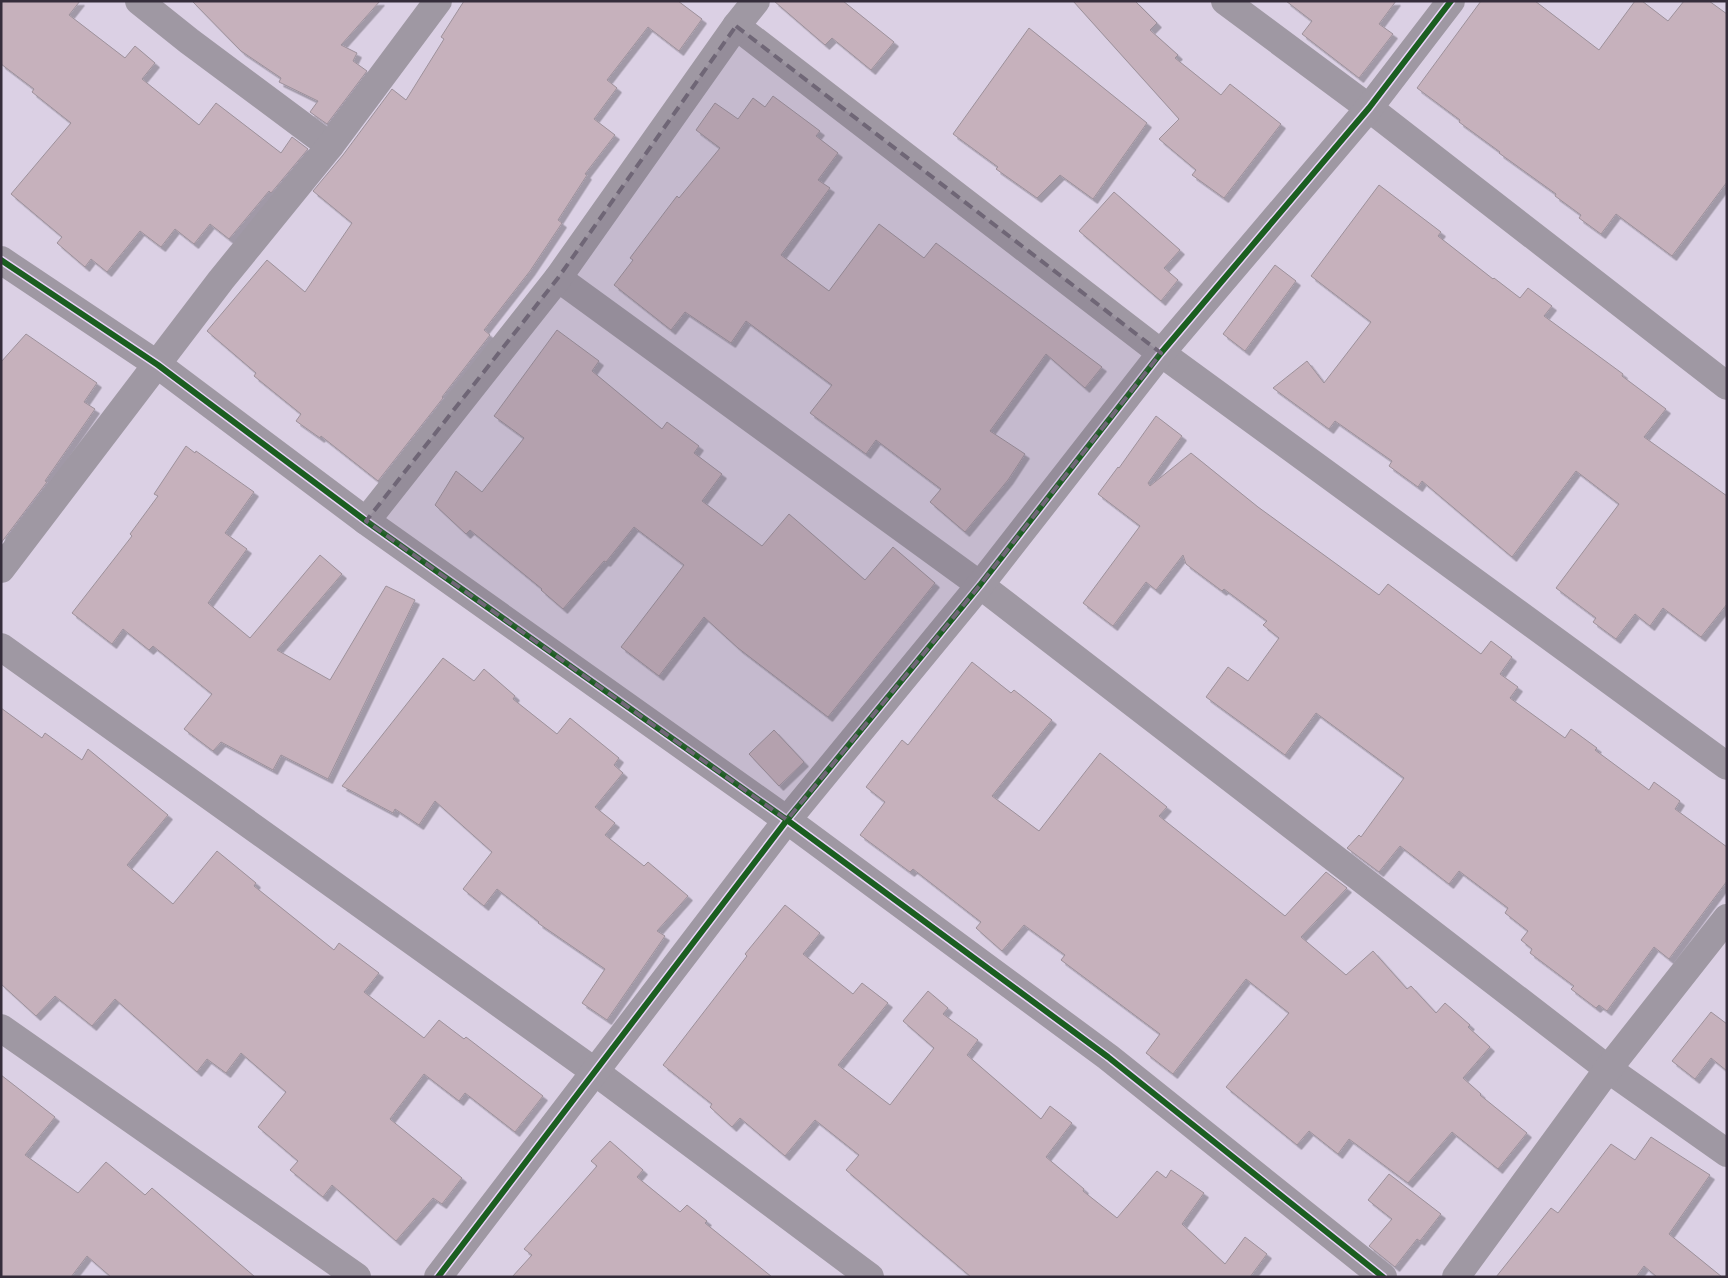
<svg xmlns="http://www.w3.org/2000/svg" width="1728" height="1278" font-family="Lora,serif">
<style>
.building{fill:#c6b1bc;stroke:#9d919b;filter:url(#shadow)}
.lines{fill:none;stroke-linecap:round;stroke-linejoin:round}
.minor{stroke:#9f98a3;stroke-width:28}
.cycleway-casing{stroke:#ead5f9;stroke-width:9}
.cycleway{stroke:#1b5e20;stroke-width:6}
.marked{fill:#6f6676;fill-opacity:0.2;stroke:#6f6676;stroke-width:4;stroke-dasharray:10 6;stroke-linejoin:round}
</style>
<defs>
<filter id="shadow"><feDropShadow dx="4.5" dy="4.5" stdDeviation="0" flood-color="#0004"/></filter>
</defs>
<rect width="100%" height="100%" fill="#dbd0e4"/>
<!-- building -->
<g class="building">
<path d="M1,1H80L69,15L125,58L135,46L155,63L142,79L199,125L216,103L281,153L292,137L308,149L271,193L269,191L229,239L210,224L194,244L175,229L161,247L140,231L107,272L91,259L85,267L57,243L62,237L11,194L71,123L32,92L34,89L1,64Z"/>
<path d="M192,1H380L341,45L357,53L353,61L367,71L327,124L310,112L318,101L279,82L281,78L241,51Z"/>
<path d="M464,1H678L702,19L679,51L648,27L607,80L617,88L594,119L615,135L585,174L587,175L558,220L562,223L530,271L484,330L490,335L442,397L443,398L378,481L321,436L320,438L296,421L301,414L254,376L256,373L207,331L267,260L305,292L352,223L313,191L343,155L392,89L406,100L444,39L441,37Z"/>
<path d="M774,1H843L894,42L871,70L832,38L825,45Z"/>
<path d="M1073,1H1135L1157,23L1150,30L1178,55L1175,58L1221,95L1230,84L1281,124L1224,198L1192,175L1196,170L1159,139L1179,119Z"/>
<path d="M1286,1H1396L1379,24L1393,34L1359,78L1302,34L1312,21Z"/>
<path d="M1481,1H1535L1599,50L1635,1H1642L1668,21L1684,1H1709L1727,14V182L1672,256L1616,214L1601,234L1579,218L1581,215L1555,196L1556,194L1499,153L1500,152L1459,122L1460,120L1417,88Z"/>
<path d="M1029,28L1147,123L1093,199L1060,175L1037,198L996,169L998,167L953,134Z"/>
<path d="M773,96L820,131L816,136L838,153L818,180L830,188L781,255L829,291L879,224L924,258L936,243L1102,367L1085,388L1046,354L990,431L1025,454L1008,480L965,532L930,502L941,489L876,440L866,454L810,413L832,385L746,321L731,343L685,312L671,330L614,285L633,260L630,258L677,196L679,198L720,148L696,130L715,103L738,119L753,98L765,107Z"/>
<path d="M1379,185L1441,232L1438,236L1493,279L1494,278L1520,298L1528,288L1552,306L1544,316L1623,374L1622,376L1666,409L1644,437L1727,496V604L1701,637L1663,608L1650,626L1635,614L1616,639L1593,622L1596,618L1556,588L1619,504L1576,471L1512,557L1422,481L1418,487L1389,466L1392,461L1335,421L1329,429L1273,388L1307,361L1324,383L1371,322L1311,276Z"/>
<path d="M1114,192L1180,250L1164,268L1178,280L1161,301L1079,231Z"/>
<path d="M1275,265L1296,281L1245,351L1223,334Z"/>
<path d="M557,330L599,361L592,371L662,429L667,422L699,446L694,453L722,474L702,501L762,546L789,514L865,580L893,547L935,583L828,717L738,648L704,617L659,676L621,647L684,565L634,527L606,562L604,561L563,609L541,590L542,589L470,530L466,534L435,505L456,471L482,492L524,438L494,416Z"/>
<path d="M26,334L97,383L84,402L95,409L45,481L47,482L1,543V362Z"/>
<path d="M1156,416L1182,436L1148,483L1150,486L1191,453L1258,507L1379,595L1388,584L1481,654L1491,641L1512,657L1500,674L1518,687L1510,698L1565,738L1571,729L1597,748L1595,750L1649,790L1654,782L1680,801L1675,809L1727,847V881L1669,959L1654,947L1607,1011L1599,1005L1596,1008L1571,989L1574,986L1530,953L1532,949L1521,940L1528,931L1505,913L1508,908L1459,871L1449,884L1400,846L1379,872L1347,848L1359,835L1361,837L1404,778L1316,713L1285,755L1206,697L1228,667L1248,681L1279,638L1263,625L1267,621L1224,589L1222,591L1186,564L1183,555L1156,590L1146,582L1113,626L1083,603L1140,526L1098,494L1118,467L1119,468Z"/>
<path d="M186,446L195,453L196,451L254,492L225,533L247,549L208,603L250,638L320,555L342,574L277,650L330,680L386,586L415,600L328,779L281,755L273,770L221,742L213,751L184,729L212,694L153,646L149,650L123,629L112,644L72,613L132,536L130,534L158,496L154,494Z"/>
<path d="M443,658L474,681L484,669L515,696L513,699L557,734L570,718L619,758L614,765L623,773L595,807L615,823L605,835L644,866L648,862L688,896L657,931L665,936L607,1020L582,1003L605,969L538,923L539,922L497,889L484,906L463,889L492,852L435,801L419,825L395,809L393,813L342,786Z"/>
<path d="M972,662L1011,693L1014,690L1052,720L992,796L1039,831L1100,753L1167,807L1159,816L1285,916L1326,872L1347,888L1301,937L1346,975L1373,951L1407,989L1411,986L1436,1013L1445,1003L1470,1025L1468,1027L1490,1047L1463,1078L1481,1094L1480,1095L1527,1133L1498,1169L1452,1132L1408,1183L1349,1139L1338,1154L1309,1131L1297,1145L1226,1087L1289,1013L1246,979L1173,1074L1146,1053L1160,1034L1061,960L1065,955L1024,925L1002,951L976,928L981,922L913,869L910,872L860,835L885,802L866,787L902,740L908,745Z"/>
<path d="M1,708L42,738L45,733L82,760L88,749L168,815L127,865L173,904L217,851L256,883L254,886L334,950L339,943L379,973L364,992L424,1038L439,1020L464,1039L466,1037L543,1096L515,1132L465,1093L459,1101L424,1074L390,1119L462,1178L442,1204L433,1198L396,1241L332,1185L323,1197L290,1170L298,1161L258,1127L286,1092L241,1053L226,1073L207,1059L197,1072L115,999L92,1026L55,996L36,1016L1,984Z"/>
<path d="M774,730L804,762L779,786L749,754Z"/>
<path d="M785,905L820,933L803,954L853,994L862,983L888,1003L838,1065L890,1105L934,1048L903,1021L928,991L948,1008L943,1014L978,1040L967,1055L1041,1119L1050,1106L1072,1123L1046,1157L1084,1189L1083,1191L1117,1218L1157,1171L1166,1178L1171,1170L1204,1193L1182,1224L1225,1264L1245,1237L1267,1254L1250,1277H971L846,1170L859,1155L815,1120L785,1156L740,1118L732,1127L710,1107L712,1104L663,1065L747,956L745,954Z"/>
<path d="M1711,1012L1727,1024V1071L1711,1058L1695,1079L1672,1061Z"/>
<path d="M1,1075L55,1117L25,1155L78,1193L106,1162L145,1195L152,1188L255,1277H111L87,1256L71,1277H1Z"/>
<path d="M1651,1137L1710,1175L1669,1234L1722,1277H1657L1644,1266L1636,1277H1496L1551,1208L1558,1213L1611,1144L1635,1160Z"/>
<path d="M610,1141L643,1170L637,1177L680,1212L687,1205L707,1221L705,1223L772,1277H512L532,1255L524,1249L597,1166L591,1161Z"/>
<path d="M1389,1174L1441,1214L1420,1241L1417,1239L1395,1267L1369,1246L1392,1219L1368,1200Z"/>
</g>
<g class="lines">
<!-- minor -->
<g class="minor">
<path d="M139,1L189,41L330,146"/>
<path d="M1225,1L1369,108L1727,386"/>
<path d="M736,26L1161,353L1727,766"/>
<path d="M1,260L158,365L366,521L787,820L1108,1057L1383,1277"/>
<path d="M558,278L980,585L1608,1069L1727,1153"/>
<path d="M366,521L558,278L736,26L756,1"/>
<path d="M1,569L221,280L330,146L438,1"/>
<path d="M1,647L594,1071L870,1277"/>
<path d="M1,1028L357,1277"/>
<path d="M438,1277L787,820L980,585L1161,353L1369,108L1451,1"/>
<path d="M1456,1277L1608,1069L1727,918"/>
</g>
<!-- cycleway casing -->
<g class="cycleway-casing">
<g id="cycleway">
<path d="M1,260L158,365L366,521L787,820L1108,1057L1383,1277"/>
<path d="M438,1277L787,820L980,585L1161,353L1369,108L1451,1"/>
</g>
</g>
<!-- cycleway -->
<use href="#cycleway" class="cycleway"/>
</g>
<!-- marked area -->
<path class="marked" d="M736,26L1161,353L980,585L787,820L366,521L558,278Z"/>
<!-- border -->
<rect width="1728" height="1278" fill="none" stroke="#352d3b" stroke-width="5"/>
</svg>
